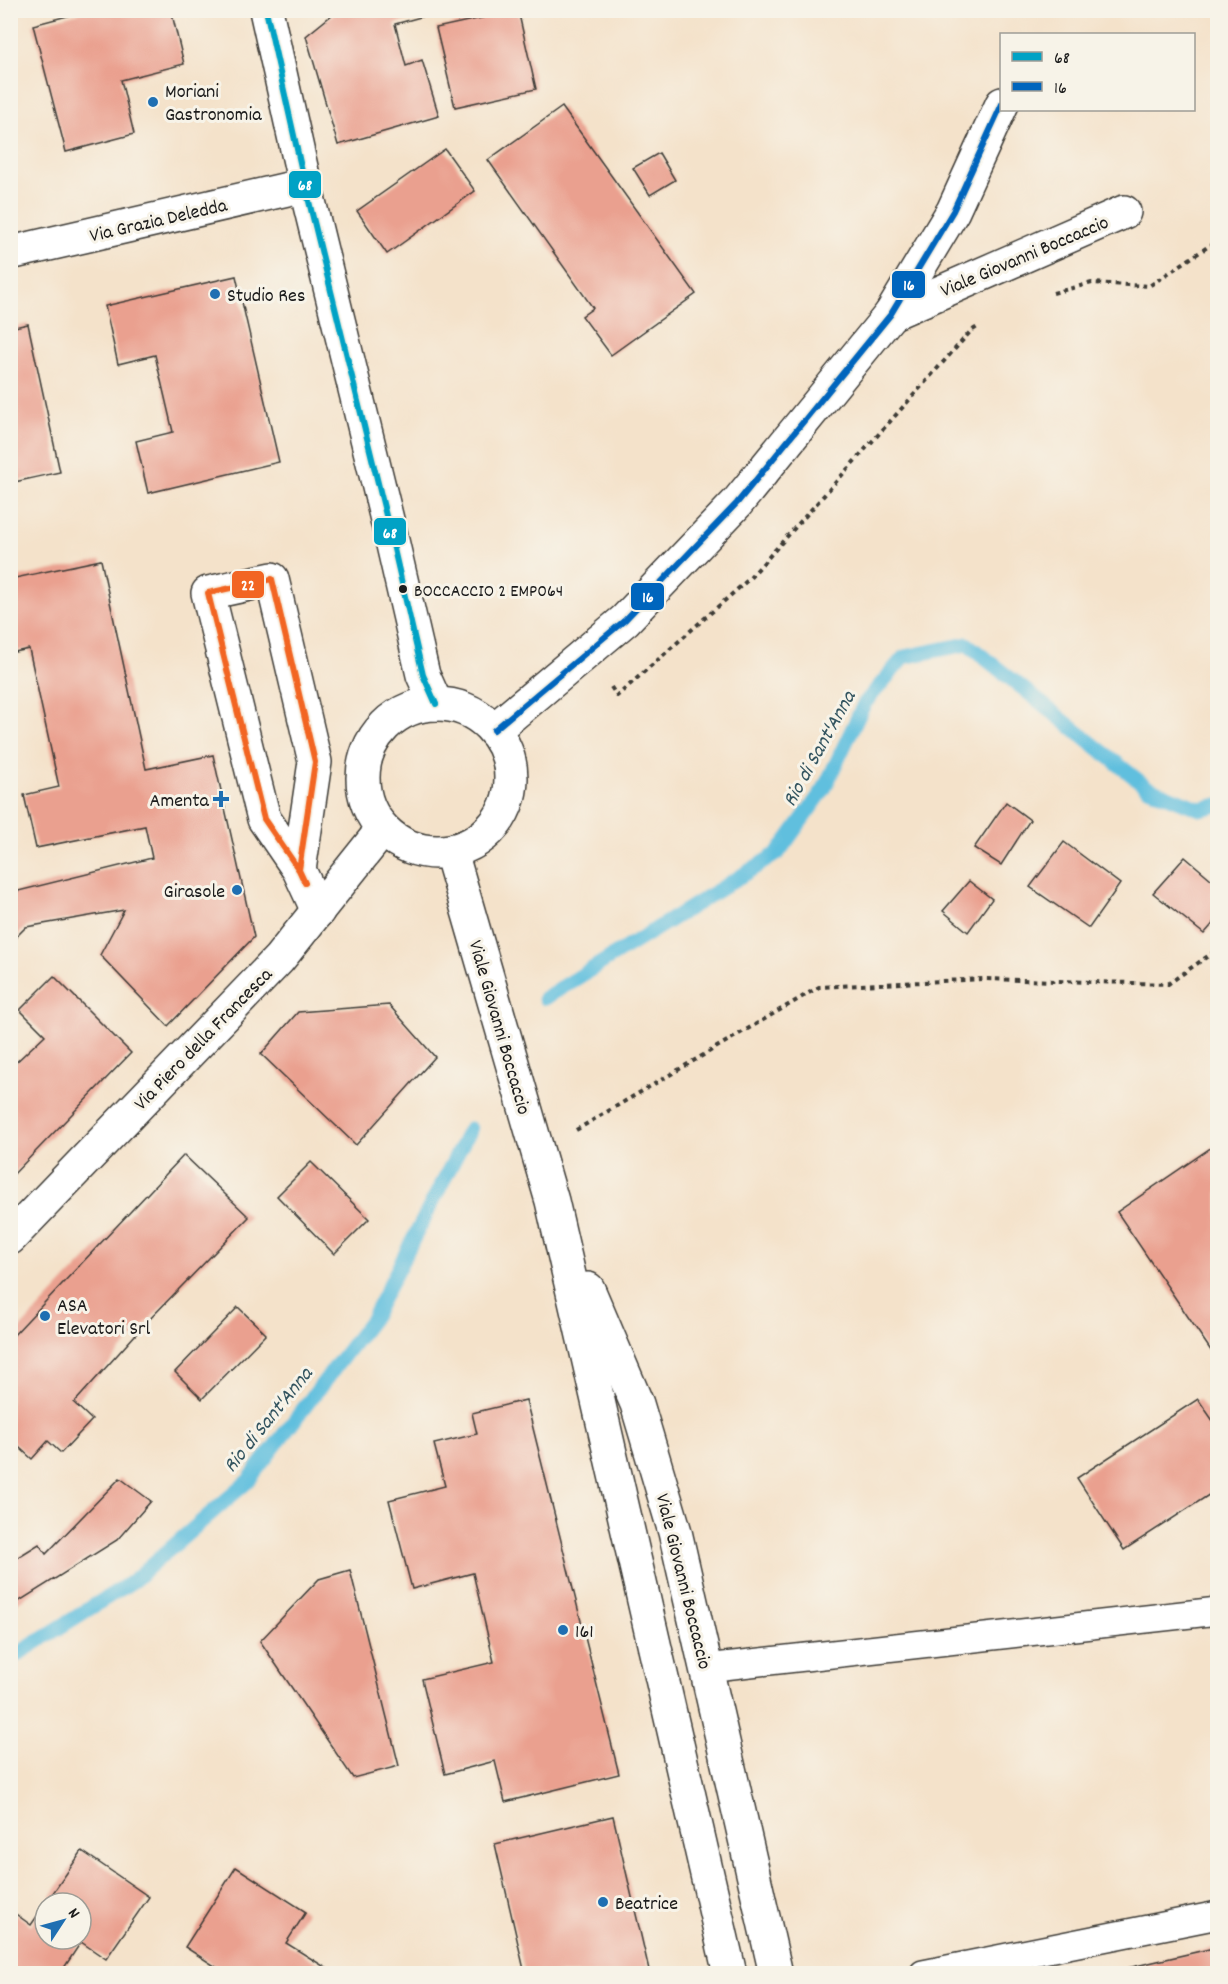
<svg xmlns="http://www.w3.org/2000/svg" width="1228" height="1984" font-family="Dekko,sans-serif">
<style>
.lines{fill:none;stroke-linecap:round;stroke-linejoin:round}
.stream{stroke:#60bfde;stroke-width:15}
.building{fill:#eaa08f}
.service-casing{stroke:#3c3a36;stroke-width:30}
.minor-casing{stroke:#3c3a36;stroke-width:36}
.path{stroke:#3c3a36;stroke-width:4;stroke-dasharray:4.5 4.5;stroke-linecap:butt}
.service{stroke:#fff;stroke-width:27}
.minor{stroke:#fff;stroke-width:33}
.bus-1-casing{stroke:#f7f3e8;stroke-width:10}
.bus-2-casing{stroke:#f7f3e8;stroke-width:10}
.bus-3-casing{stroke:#f7f3e8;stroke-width:10}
.bus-1{stroke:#01a2c5;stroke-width:6}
.bus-2{stroke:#0065bd;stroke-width:6}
.bus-3{stroke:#f26522;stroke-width:6}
.poi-dot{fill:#1f6fb2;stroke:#f7f3e8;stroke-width:2}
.bus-dot{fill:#1c1c1c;stroke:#f7f3e8;stroke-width:2}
.labels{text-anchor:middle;stroke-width:6;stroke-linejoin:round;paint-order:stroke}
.bus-label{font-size:18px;fill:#1c1c1c;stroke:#f7f3e8;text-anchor:start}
.poi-label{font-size:20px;fill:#1c1c1c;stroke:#f7f3e8;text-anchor:start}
.street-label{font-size:20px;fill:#1c1c1c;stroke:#f7f3e8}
.water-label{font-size:21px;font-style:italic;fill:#345560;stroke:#f7f3e8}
.line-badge{stroke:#f7f3e8;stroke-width:2}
.badge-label{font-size:16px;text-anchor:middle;font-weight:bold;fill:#fff}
</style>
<rect width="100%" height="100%" fill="#f7f3e8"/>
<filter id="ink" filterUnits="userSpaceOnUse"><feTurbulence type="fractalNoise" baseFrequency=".0167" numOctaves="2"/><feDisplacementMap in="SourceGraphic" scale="12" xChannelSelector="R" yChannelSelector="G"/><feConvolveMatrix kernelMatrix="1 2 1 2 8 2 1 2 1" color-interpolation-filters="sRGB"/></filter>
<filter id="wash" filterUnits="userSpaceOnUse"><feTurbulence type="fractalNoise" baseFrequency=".008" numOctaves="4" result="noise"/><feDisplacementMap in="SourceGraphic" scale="24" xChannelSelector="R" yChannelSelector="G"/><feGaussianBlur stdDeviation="1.35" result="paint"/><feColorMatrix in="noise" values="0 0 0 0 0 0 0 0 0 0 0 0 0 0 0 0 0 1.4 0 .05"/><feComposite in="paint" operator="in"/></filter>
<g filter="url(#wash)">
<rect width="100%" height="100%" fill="#f4e2ca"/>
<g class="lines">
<!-- stream -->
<g class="stream">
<path d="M545,998L778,853L824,789L864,704L904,657L967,644L1148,788L1200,809L1218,805"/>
<path d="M10,1659L133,1581L248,1481L372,1319L470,1129"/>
</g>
</g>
<g id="blocks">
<!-- building -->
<g class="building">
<path d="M90,10H171L184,64L121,80L134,134L66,152L33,25Z"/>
<path d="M338,10H446L395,24L406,66L422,60L439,116L338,145L306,36Z"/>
<path d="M518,10L536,89L455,107L436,28Z"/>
<path d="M562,107L696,294L611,355L582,316L593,308L488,160Z"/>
<path d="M445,149L475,191L387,254L357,211Z"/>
<path d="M659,153L675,180L650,195L633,168Z"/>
<path d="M236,276L279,462L148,493L136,441L173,432L155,355L118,364L105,306Z"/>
<path d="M28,324L60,472L10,483V328Z"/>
<path d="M101,560L146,769L213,755L254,937L168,1026L100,955L124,910L26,927L10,943V893L152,858L145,826L36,848L24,795L59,787L29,649L10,653V579Z"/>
<path d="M1006,802L1030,820L1001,865L974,848Z"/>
<path d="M1064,842L1120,884L1089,928L1030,887Z"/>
<path d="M1185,857L1218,885V918L1204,934L1153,893Z"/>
<path d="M969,881L992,899L968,932L943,911Z"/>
<path d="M54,976L131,1053L10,1178V1068L45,1035L20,1010Z"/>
<path d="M389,1005L435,1057L356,1145L261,1054L298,1012Z"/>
<path d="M1218,1143V1361L1117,1212Z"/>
<path d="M184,1155L249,1217L145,1324L74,1403L92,1420L61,1453L48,1441L32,1459L10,1439V1339Z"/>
<path d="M311,1162L369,1219L334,1254L277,1196Z"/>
<path d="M238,1307L266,1334L202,1399L175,1372Z"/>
<path d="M1198,1399L1218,1428V1489L1124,1550L1077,1478Z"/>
<path d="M526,1400L619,1774L505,1802L495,1761L445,1774L422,1679L494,1662L473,1573L412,1589L389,1500L445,1486L434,1444L477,1434L472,1413Z"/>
<path d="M120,1478L151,1501L117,1540L10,1607V1562L39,1544L46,1554Z"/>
<path d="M350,1570L399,1766L353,1778L260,1641L319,1579Z"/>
<path d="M613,1816L650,1974H525L495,1844Z"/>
<path d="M82,1851L149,1897L106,1959L81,1942L60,1974H10V1910L31,1925L45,1905V1939H81V1903H46Z"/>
<path d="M236,1867L306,1912L286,1943L336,1974H227L185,1947Z"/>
<path d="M1218,1947V1974H1107L1106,1973Z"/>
</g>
</g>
</g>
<g filter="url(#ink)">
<use href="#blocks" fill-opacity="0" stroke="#3c3a36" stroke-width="1.5"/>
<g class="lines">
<!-- service casing -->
<g class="service-casing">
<g id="service">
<path d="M706,1668L1218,1611"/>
<path d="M923,1974L1218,1915"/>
</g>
</g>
<!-- minor casing -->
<g class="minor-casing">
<g id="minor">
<path d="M266,10L305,185L391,536L423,675L436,704"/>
<path d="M10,253L305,185"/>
<path d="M891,314L1124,212"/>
<circle cx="437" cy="778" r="74"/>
<path d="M494,730L625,620L737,503L891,314L953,211L1002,104"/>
<path d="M451,852L552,1201L730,1974"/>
<path d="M299,870L264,819L208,593L272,579L315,762L299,870L318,911"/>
<path d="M10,1238L279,959L383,829"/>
<path d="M588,1289L637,1404L675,1532L776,1974"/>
</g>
</g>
<!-- path -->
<g class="path">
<path d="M1053,293L1092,283L1149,286L1218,240"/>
<path d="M611,687L617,696L749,579L971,331L979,326"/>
<path d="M576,1130L819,987L984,979L1168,984L1218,949"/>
</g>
<!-- service -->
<use href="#service" class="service"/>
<!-- minor -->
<use href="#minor" class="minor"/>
<!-- bus-1 casing -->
<g class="bus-1-casing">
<path id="bus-1" d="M266,10L305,185L391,536L423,675L436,704"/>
</g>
<!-- bus-2 casing -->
<g class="bus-2-casing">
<path id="bus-2" d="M494,730L625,620L737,503L891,314L953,211L1002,104"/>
</g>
<!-- bus-3 casing -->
<g class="bus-3-casing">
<path id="bus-3" d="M299,870L264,819L208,593L272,579L315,762L299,870L305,883"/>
</g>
<!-- bus-1 -->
<use href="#bus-1" class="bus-1"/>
<!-- bus-2 -->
<use href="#bus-2" class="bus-2"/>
<!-- bus-3 -->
<use href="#bus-3" class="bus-3"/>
</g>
</g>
<!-- markers -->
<g class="poi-dot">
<circle cx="153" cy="102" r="6"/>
<circle cx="215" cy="294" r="6"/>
<path d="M218 790h6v6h6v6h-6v6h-6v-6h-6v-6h6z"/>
<circle cx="237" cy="890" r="6"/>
<circle cx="45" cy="1316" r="6"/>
<circle cx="563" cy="1630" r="6"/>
<circle cx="603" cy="1902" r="6"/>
</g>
<circle class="bus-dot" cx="403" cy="589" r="5"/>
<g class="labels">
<!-- bus labels -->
<g class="bus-label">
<text x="414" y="596">BOCCACCIO 2 EMP064</text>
</g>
<!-- poi labels -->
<g class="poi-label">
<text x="165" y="97">Moriani<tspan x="165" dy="23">Gastronomia</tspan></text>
<text x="227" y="301">Studio Res</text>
<text x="209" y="806" text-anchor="end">Amenta</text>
<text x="225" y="897" text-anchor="end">Girasole</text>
<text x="57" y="1311">ASA<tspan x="57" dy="23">Elevatori Srl</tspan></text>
<text x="575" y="1637">161</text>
<text x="615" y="1909">Beatrice</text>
</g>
<!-- street labels -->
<g class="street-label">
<text transform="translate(158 219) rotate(-13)" y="7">Via Grazia Deledda</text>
<text transform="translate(1024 255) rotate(-23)" y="7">Viale Giovanni Boccaccio</text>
<text transform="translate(501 1027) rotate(74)" y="7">Viale Giovanni Boccaccio</text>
<text transform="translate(202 1038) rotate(-46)" y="7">Via Piero della Francesca</text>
<text transform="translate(685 1581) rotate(76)" y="7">Viale Giovanni Boccaccio</text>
</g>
<!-- water labels -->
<g class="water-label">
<text transform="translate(818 748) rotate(-61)" y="7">Rio di Sant'Anna</text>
<text transform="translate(267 1419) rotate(-51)" y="7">Rio di Sant'Anna</text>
</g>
</g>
<g class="line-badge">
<rect x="288" y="170" width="34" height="29" rx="6" fill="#01a2c5"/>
<rect x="891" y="270" width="35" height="29" rx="6" fill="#0065bd"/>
<rect x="373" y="517" width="34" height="29" rx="6" fill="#01a2c5"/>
<rect x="231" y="570" width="34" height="29" rx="6" fill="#f26522"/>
<rect x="630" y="582" width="35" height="29" rx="6" fill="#0065bd"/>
</g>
<g class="badge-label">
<text x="305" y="190">68</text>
<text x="909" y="290">16</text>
<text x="390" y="538">68</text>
<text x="248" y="590">22</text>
<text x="648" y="602">16</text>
</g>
<!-- margin -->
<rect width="1228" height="1984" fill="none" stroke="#f7f3e8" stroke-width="36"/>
<!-- legend -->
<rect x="1000" y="33" width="195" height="78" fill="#f7f3e8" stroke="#9f9d96" stroke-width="1.5"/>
<rect x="1012" y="52" width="30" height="9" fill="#01a2c5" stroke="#9f9d96" stroke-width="1.5"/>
<text x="1054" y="63" font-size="18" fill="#1c1c1c">68</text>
<rect x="1012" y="82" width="30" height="9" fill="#0065bd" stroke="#9f9d96" stroke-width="1.5"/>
<text x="1054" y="93" font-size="18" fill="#1c1c1c">16</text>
<!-- north arrow -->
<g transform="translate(63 1921) rotate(54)"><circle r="28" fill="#f7f3e8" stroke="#9f9d96" stroke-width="1.5"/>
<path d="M0-4.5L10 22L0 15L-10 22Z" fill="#1f6fb2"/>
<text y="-9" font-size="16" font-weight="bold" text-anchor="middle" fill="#1c1c1c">N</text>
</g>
</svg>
